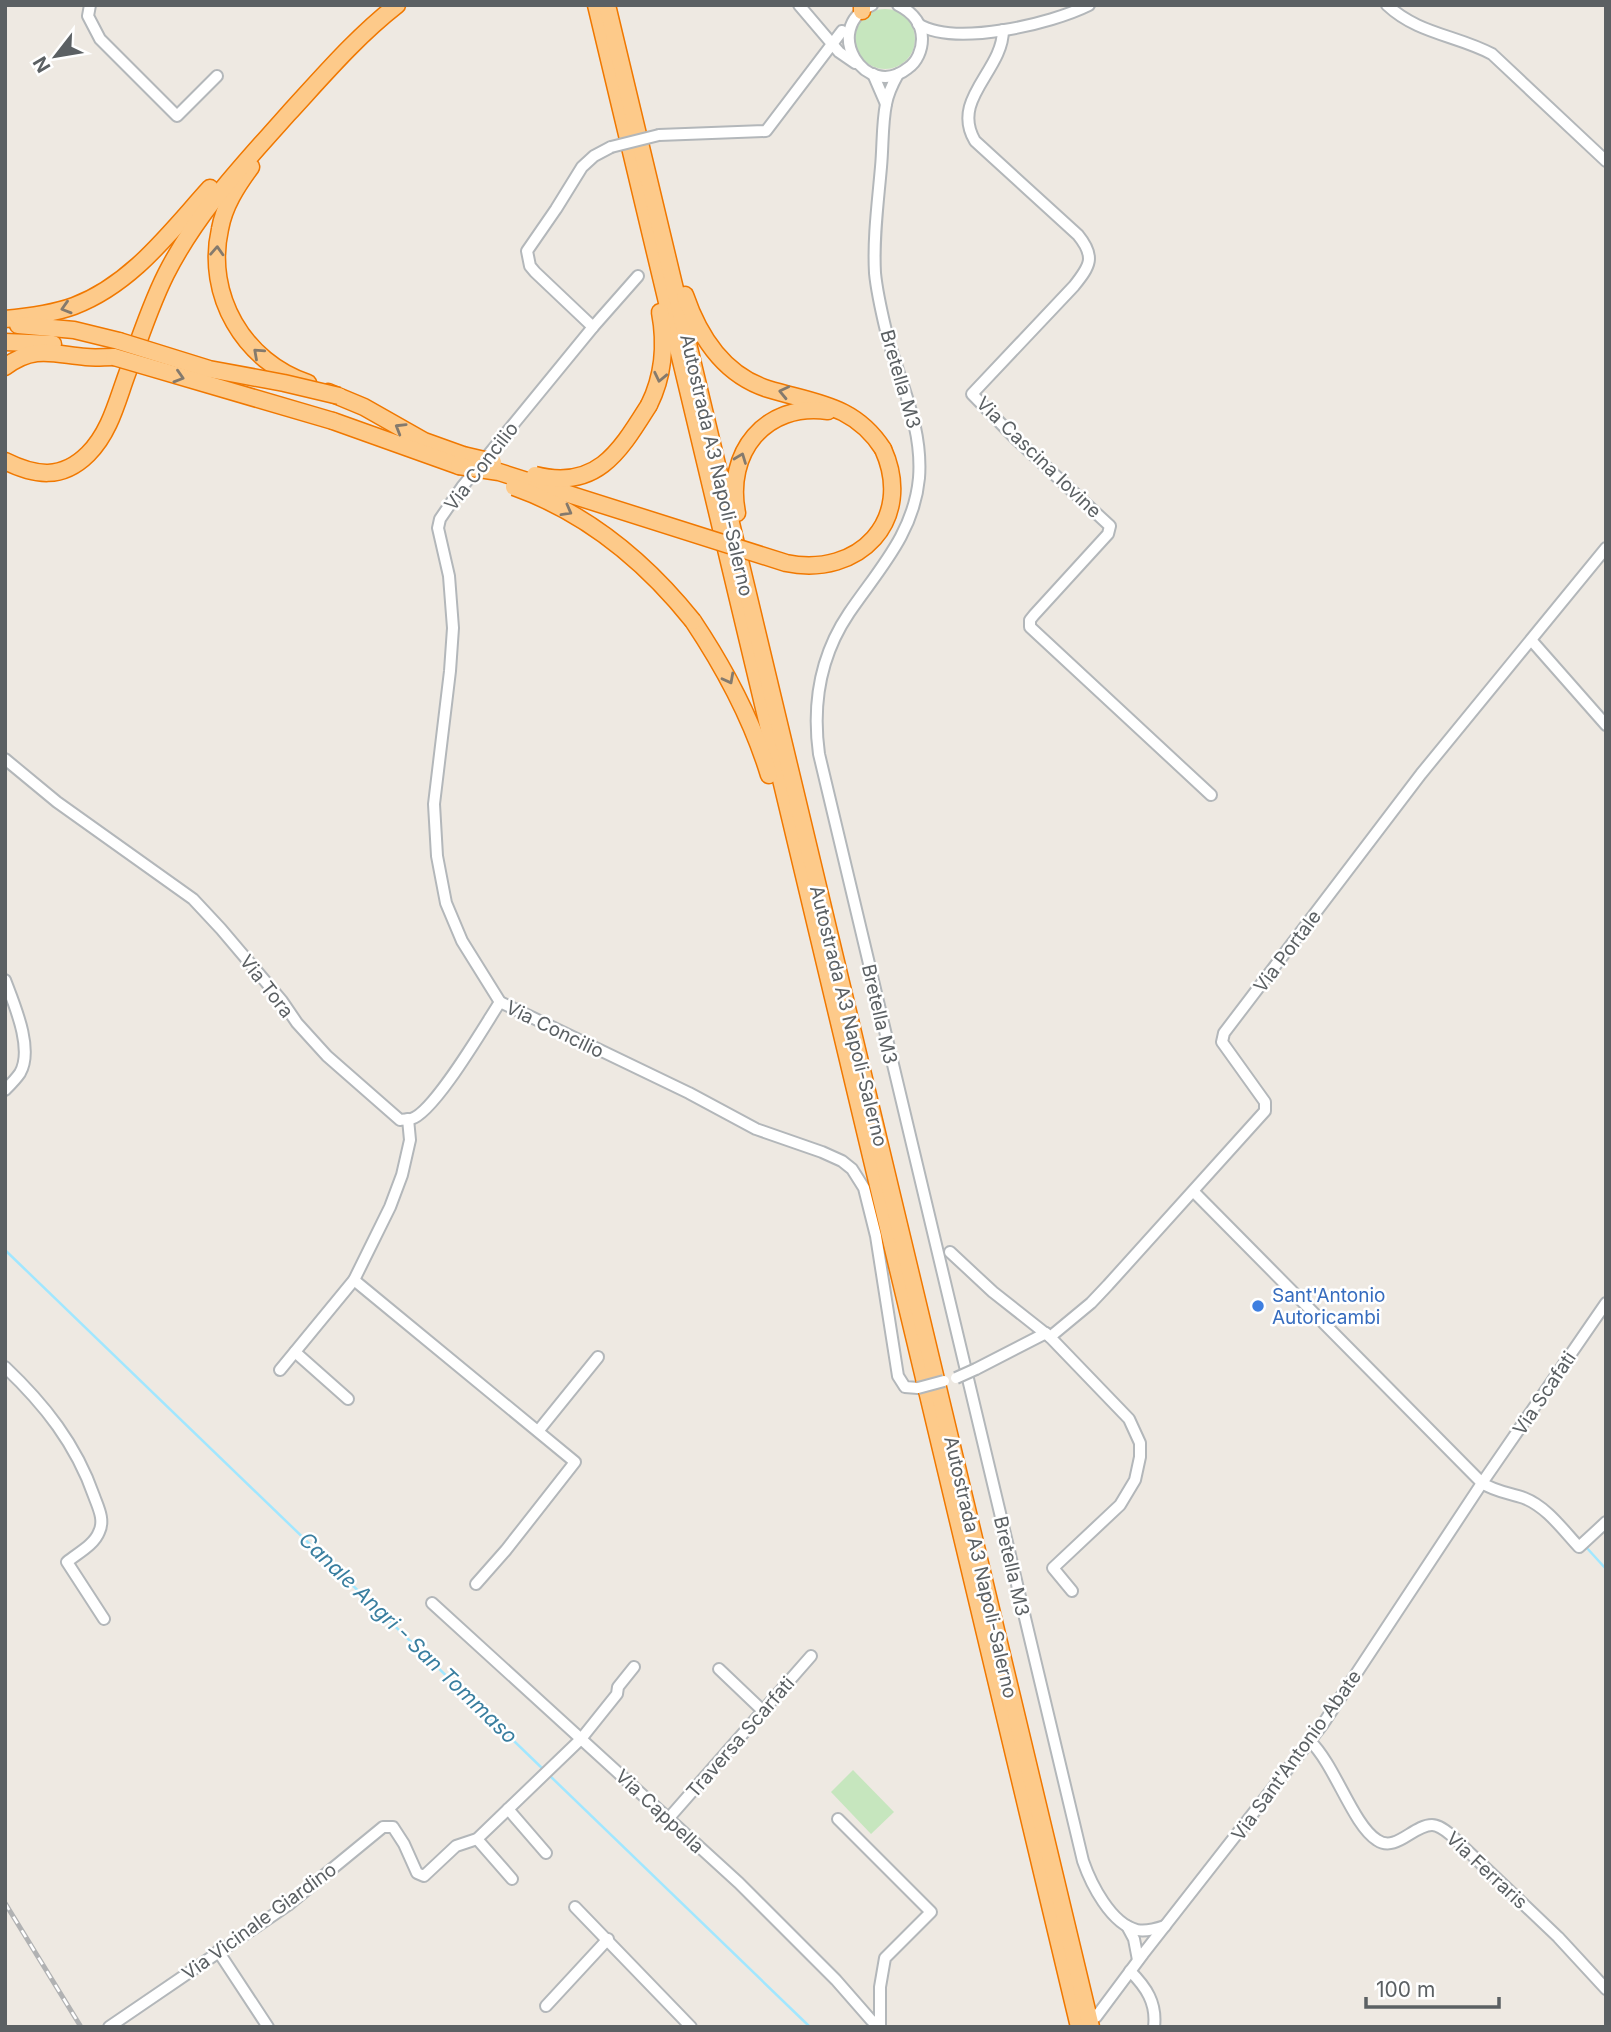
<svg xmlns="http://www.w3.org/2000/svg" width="1611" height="2032" font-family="Inter,sans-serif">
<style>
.green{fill:#c6e6be}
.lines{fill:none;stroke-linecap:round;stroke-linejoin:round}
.stream{stroke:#a1e7ff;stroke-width:2.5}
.minor-casing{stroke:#b3b7ba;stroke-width:14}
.highway-casing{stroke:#f07800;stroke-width:19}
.minor{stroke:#fff;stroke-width:10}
.highway{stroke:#fdca8a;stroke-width:16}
.rail-casing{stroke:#b1b2b3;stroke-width:5}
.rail{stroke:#fff;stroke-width:2.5;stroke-dasharray:8;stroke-linecap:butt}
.minor-bridge-casing{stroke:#b3b7ba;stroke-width:14;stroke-linecap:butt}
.highway-bridge-casing{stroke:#f07800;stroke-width:19;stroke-linecap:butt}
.minor-bridge{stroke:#fff;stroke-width:10}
.highway-bridge{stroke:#fdca8a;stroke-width:16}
.oneway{stroke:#847a6d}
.shop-dot{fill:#3f7fe0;stroke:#fff;stroke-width:2.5}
.labels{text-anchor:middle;stroke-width:5;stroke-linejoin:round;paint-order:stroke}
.street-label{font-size:19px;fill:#5b6063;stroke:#fff}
.shop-label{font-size:19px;fill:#366cbe;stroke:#fff;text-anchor:start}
.water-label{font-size:21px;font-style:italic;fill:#397e9f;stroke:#fff}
</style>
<rect width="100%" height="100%" fill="#eee9e2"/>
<!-- green -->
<g class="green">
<circle cx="885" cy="39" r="30"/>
<path d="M853,1770L894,1812L871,1834L831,1792Z"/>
</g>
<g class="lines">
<!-- stream -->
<g class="stream">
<path d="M5,1250L544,1770"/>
<path d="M1586,1547L1606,1569"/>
<path d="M549,1775L810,2027"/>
</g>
<!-- minor casing -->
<g class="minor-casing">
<g id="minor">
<path d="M90,5L88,16L100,39L177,116L217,76"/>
<path d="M799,5L839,52L855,63"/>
<path d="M872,5C820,29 866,102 908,68C917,62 922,50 922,39C922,23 912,12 898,5"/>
<path d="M1387,5C1418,34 1456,35 1492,54L1606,161"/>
<path d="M918,24C955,47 1051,24 1089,5"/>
<path d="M1003,30C1003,71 950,99 975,141L1078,235C1096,257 1090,266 1074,286L972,394L1016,439L1110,526L1108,534L1034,615L1030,620V627L1211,795"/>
<path d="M873,74L886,104"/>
<path d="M898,74C893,83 888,93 886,104C882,124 883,146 881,167C878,202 873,238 875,273C877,294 882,314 887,335C900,383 923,427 919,478C914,533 879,569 849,613C820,656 812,703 819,754L1083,1861C1091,1884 1111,1924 1137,1930C1146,1932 1156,1929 1165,1926"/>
<path d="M659,135L766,131L842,31"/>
<path d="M638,276L593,327L462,487L440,519L438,528L449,576L453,628L450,671L434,804L437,856L446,903L462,941L500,1002L689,1093L756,1129L822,1152L842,1161L852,1169L864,1188L876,1236L898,1376L905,1387L918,1388"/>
<path d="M593,327L535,272L530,266L527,251L556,209L582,167L594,156L611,147"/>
<path d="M1532,641L1606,725"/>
<path d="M5,759L57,802L193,899L221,929L282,1001L297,1023L327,1056L400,1120C403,1119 407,1120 411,1119C434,1113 485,1025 500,1002"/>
<path d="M5,980C14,1004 34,1049 20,1073C16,1079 10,1085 5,1090"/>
<path d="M1194,1192L1482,1483C1496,1492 1510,1493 1524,1498C1547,1507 1563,1530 1579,1547L1606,1522"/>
<path d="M950,1252L993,1292L1050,1337L1091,1303L1108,1285L1265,1111V1102L1222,1042L1224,1033L1421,774L1606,548"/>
<path d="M354,1280L575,1462L506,1550L476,1584"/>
<path d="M1050,1337L1129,1419L1140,1443V1457L1135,1480L1120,1505L1053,1568L1072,1591"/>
<path d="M295,1352L348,1399"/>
<path d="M5,1367C44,1404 76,1444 94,1496C98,1507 105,1520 99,1532C94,1545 78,1553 67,1562L104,1619"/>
<path d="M976,1369L1046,1333"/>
<path d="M280,1370L354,1280L390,1207L402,1175L410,1140L408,1119"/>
<path d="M539,1430L598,1357"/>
<path d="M432,1603L739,1883L836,1980L871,2020L880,2027"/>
<path d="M719,1669L763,1711"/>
<path d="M1310,1741C1335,1765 1353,1825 1377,1840C1396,1853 1413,1825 1432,1825C1439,1825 1446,1831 1451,1835L1558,1937L1606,1989"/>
<path d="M508,1809L546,1853"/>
<path d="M668,1819L811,1656"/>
<path d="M838,1819L931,1912L885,1958L880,1987V2027"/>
<path d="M477,1839L512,1879"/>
<path d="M575,1907L691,2027"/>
<path d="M1127,1926L1134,1939L1138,1960"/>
<path d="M218,1951L268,2027"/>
<path d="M1130,1971C1146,1987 1157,2003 1154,2027"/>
<path d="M546,2006L608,1939"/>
<path d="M1096,2017L1143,1954L1323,1724L1482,1483L1606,1303"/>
<path d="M109,2027L288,1905L383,1827H393L404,1844L417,1873L424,1876L456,1846L477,1839L581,1739L617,1694L618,1687L634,1667"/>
</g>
</g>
<!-- highway casing -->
<g class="highway-casing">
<g id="highway">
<path d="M596,5L1079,2027"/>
<path d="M607,5L1091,2027"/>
<path d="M862,5V11"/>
<path d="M251,167C237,186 224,206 220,229C205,295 244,362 308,383"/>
<path d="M685,295C699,336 724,375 768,389C814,403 854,404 883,449"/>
<path d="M5,319C28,317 52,314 74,306C132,284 170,232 210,188"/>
<path d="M18,325L74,330L119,341"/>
<path d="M5,342L53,344"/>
<path d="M5,367C34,345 53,354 86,357C95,358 104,357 114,357"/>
<path d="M328,392L364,407L424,441L463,455"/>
<path d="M649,405C664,375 666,344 660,312"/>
<path d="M333,421L459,466"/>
<path d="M5,461C35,476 62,480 88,454C110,432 117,401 127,374C139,340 150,306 166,274C198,211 242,166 288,114C323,76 356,37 397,5"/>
<path d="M737,513C725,453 765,402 828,411"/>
<path d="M693,621C725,669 752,719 769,775"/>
</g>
</g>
<!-- minor -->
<use href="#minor" class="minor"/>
<!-- highway -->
<use href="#highway" class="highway"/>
<!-- rail casing -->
<g class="rail-casing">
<path id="rail" d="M5,1903L81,2027"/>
</g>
<!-- rail -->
<use href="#rail" class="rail"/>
<!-- minor-bridge casing -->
<g class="minor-bridge-casing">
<g id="minor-bridge">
<path d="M611,147L659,135"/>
<path d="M956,1378L976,1369"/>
<path d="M918,1388L944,1381"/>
</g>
</g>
<!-- highway-bridge casing -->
<g class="highway-bridge-casing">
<g id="highway-bridge">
<path d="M119,341L209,369L284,383L339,396"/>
<path d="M114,357L333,421"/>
<path d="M463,455L493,462"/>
<path d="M459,466L499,472L786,563C859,578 915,520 883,449"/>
<path d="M535,475C597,491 620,451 649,405"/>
<path d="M514,487C587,513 645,561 693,621"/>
</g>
</g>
<!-- minor-bridge -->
<use href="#minor-bridge" class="minor-bridge"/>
<!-- highway-bridge -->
<use href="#highway-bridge" class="highway-bridge"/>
</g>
<!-- one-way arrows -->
<defs><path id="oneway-chevron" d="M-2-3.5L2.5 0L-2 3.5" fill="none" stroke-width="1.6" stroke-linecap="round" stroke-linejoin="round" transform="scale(1.75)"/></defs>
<g class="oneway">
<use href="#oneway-chevron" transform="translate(217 251) rotate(-87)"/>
<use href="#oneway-chevron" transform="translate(66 308) rotate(163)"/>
<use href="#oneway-chevron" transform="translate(258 353) rotate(-138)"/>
<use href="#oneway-chevron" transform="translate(179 377) rotate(17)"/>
<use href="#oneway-chevron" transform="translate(660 377) rotate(102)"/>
<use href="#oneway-chevron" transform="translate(784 392) rotate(-167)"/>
<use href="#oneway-chevron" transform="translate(400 428) rotate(-149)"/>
<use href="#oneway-chevron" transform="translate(741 458) rotate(-69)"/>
<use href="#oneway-chevron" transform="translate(567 511) rotate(29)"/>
<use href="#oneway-chevron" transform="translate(729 679) rotate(62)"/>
</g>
<!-- markers -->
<circle class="shop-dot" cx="1258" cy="1306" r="7"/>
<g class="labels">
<!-- street labels -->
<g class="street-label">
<text transform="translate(901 379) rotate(74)" y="7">Bretella M3</text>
<text transform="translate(1039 457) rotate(44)" y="7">Via Cascina Iovine</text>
<text transform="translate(717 465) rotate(77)" y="7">Autostrada A3 Napoli-Salerno</text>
<text transform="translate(481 466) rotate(-52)" y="7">Via Concilio</text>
<text transform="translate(1287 951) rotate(-53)" y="7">Via Portale</text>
<text transform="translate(267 986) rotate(52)" y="7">Via Tora</text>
<text transform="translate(880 1014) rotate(77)" y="7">Bretella M3</text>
<text transform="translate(849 1016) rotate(76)" y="7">Autostrada A3 Napoli-Salerno</text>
<text transform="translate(555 1029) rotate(26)" y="7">Via Concilio</text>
<text transform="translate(1544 1393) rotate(-56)" y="7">Via Scafati</text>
<text transform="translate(1012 1566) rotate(77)" y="7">Bretella M3</text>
<text transform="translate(981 1567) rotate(77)" y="7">Autostrada A3 Napoli-Salerno</text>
<text transform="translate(740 1737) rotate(-49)" y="7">Traversa Scarfati</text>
<text transform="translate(1296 1755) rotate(-54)" y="7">Via Sant'Antonio Abate</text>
<text transform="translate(660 1811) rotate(43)" y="7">Via Cappella</text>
<text transform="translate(1487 1870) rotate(43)" y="7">Via Ferraris</text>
<text transform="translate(259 1921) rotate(-36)" y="7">Via Vicinale Giardino</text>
</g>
<!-- shop labels -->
<g class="shop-label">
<text x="1272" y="1302">Sant'Antonio<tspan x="1272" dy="22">Autoricambi</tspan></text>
</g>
<!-- water labels -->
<g class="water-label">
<text transform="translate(408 1638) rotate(44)" y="7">Canale Angri - San Tommaso</text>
</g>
</g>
<!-- border -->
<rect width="1611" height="2032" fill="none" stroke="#5b6063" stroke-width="14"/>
<!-- north arrow -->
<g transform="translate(56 56) rotate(239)" stroke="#ffffff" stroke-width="5" paint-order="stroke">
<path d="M0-5L12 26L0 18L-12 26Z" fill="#5b6063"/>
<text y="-10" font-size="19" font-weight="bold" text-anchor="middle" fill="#5b6063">N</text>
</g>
<!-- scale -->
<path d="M1366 1997v10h133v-10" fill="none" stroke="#5b6063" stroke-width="3.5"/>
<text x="1376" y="1997" font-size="21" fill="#5b6063" stroke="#ffffff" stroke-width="5" paint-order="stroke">100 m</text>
</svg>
